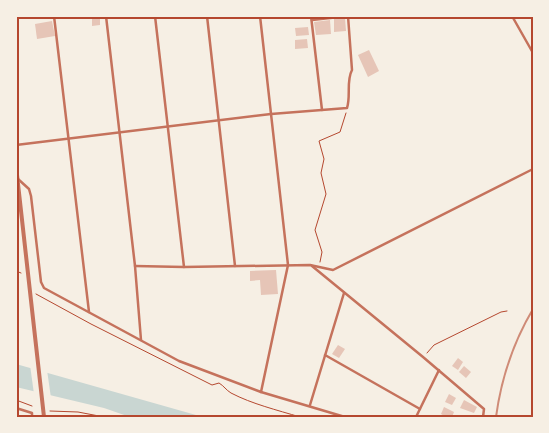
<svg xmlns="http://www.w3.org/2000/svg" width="549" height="433" font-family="'Sofia Sans Condensed',sans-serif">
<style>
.water{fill:#c9d6d2}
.pier{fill:#f6efe4}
.building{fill:#e6c5b7}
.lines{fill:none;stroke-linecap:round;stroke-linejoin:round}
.path{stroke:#b5482f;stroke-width:1}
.minor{stroke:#c5725c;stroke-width:2.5}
.tertiary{stroke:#c5725c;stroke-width:4}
.rail{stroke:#cf8b77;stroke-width:2}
.neatline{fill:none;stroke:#b5482f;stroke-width:2}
</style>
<rect width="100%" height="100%" fill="#f6efe4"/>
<!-- water -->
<path class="water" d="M16,364L203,417H130L104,408L16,387Z"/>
<!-- pier -->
<path class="pier" d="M30,365L47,370L51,398L34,394Z"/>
<!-- building -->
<g class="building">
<path d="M92,16H100V25L92,26Z"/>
<path d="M345,18L346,31L334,32V19Z"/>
<path d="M330,20L331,34L316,35L314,22Z"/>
<path d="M52,21L55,36L37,39L35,24Z"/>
<path d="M308,27L309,35L296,36L295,28Z"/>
<path d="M307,39L308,48L295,49V40Z"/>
<path d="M369,50L379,71L368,77L358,55Z"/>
<path d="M276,270L278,294L261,295L260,280L250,281V271Z"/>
<path d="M338,345L345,349L339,358L332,354Z"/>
<path d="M458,358L463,362L458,370L452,366Z"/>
<path d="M464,366L471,372L466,378L459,372Z"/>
<path d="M449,394L456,398L452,405L445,402Z"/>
<path d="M464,400L477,407L474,413L460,408Z"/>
<path d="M444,407L454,412L452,417H446L441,414Z"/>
</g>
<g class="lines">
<!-- path -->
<g class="path">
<path d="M320,262L322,252L315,230L326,194L321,173L324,159L319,141L340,132L346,113"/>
<path d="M16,271L21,273"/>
<path d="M36,294L91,324L212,385L219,383C224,386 226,390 231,393C252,404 277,410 300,417"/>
<path d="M427,353L434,345L501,312L507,311"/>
<path d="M16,400L32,406"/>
<path d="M50,411L78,412L104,417"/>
</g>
<!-- minor -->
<g class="minor">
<path d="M54,16L89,312"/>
<path d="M106,16L135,266L141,340"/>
<path d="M155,16L184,267"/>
<path d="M207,16L235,266"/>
<path d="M260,16L288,265L261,392"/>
<path d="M311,16L322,110"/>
<path d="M512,16L533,53"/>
<path d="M312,20L348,16"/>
<path d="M16,145L271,114L347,108C351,96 346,81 352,70L348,16"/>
<path d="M18,179L29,189L31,196L41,282L44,288L179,361L261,392L345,417"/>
<path d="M135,266L184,267L310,265L333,270L533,169"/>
<path d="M312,266L423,357L484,409L483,417"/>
<path d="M325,355L420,409"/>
<path d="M310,405L344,293"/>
<path d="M16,408L32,413V417"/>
<path d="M416,417L439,370"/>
</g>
<!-- tertiary -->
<path class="tertiary" d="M16,166L44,417"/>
<!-- rail -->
<path class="rail" d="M496,417C501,380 514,341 533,309"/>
</g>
<!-- border -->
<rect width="549" height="433" fill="none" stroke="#f6efe4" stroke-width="35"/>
<rect x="18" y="18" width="514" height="398" class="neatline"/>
</svg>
